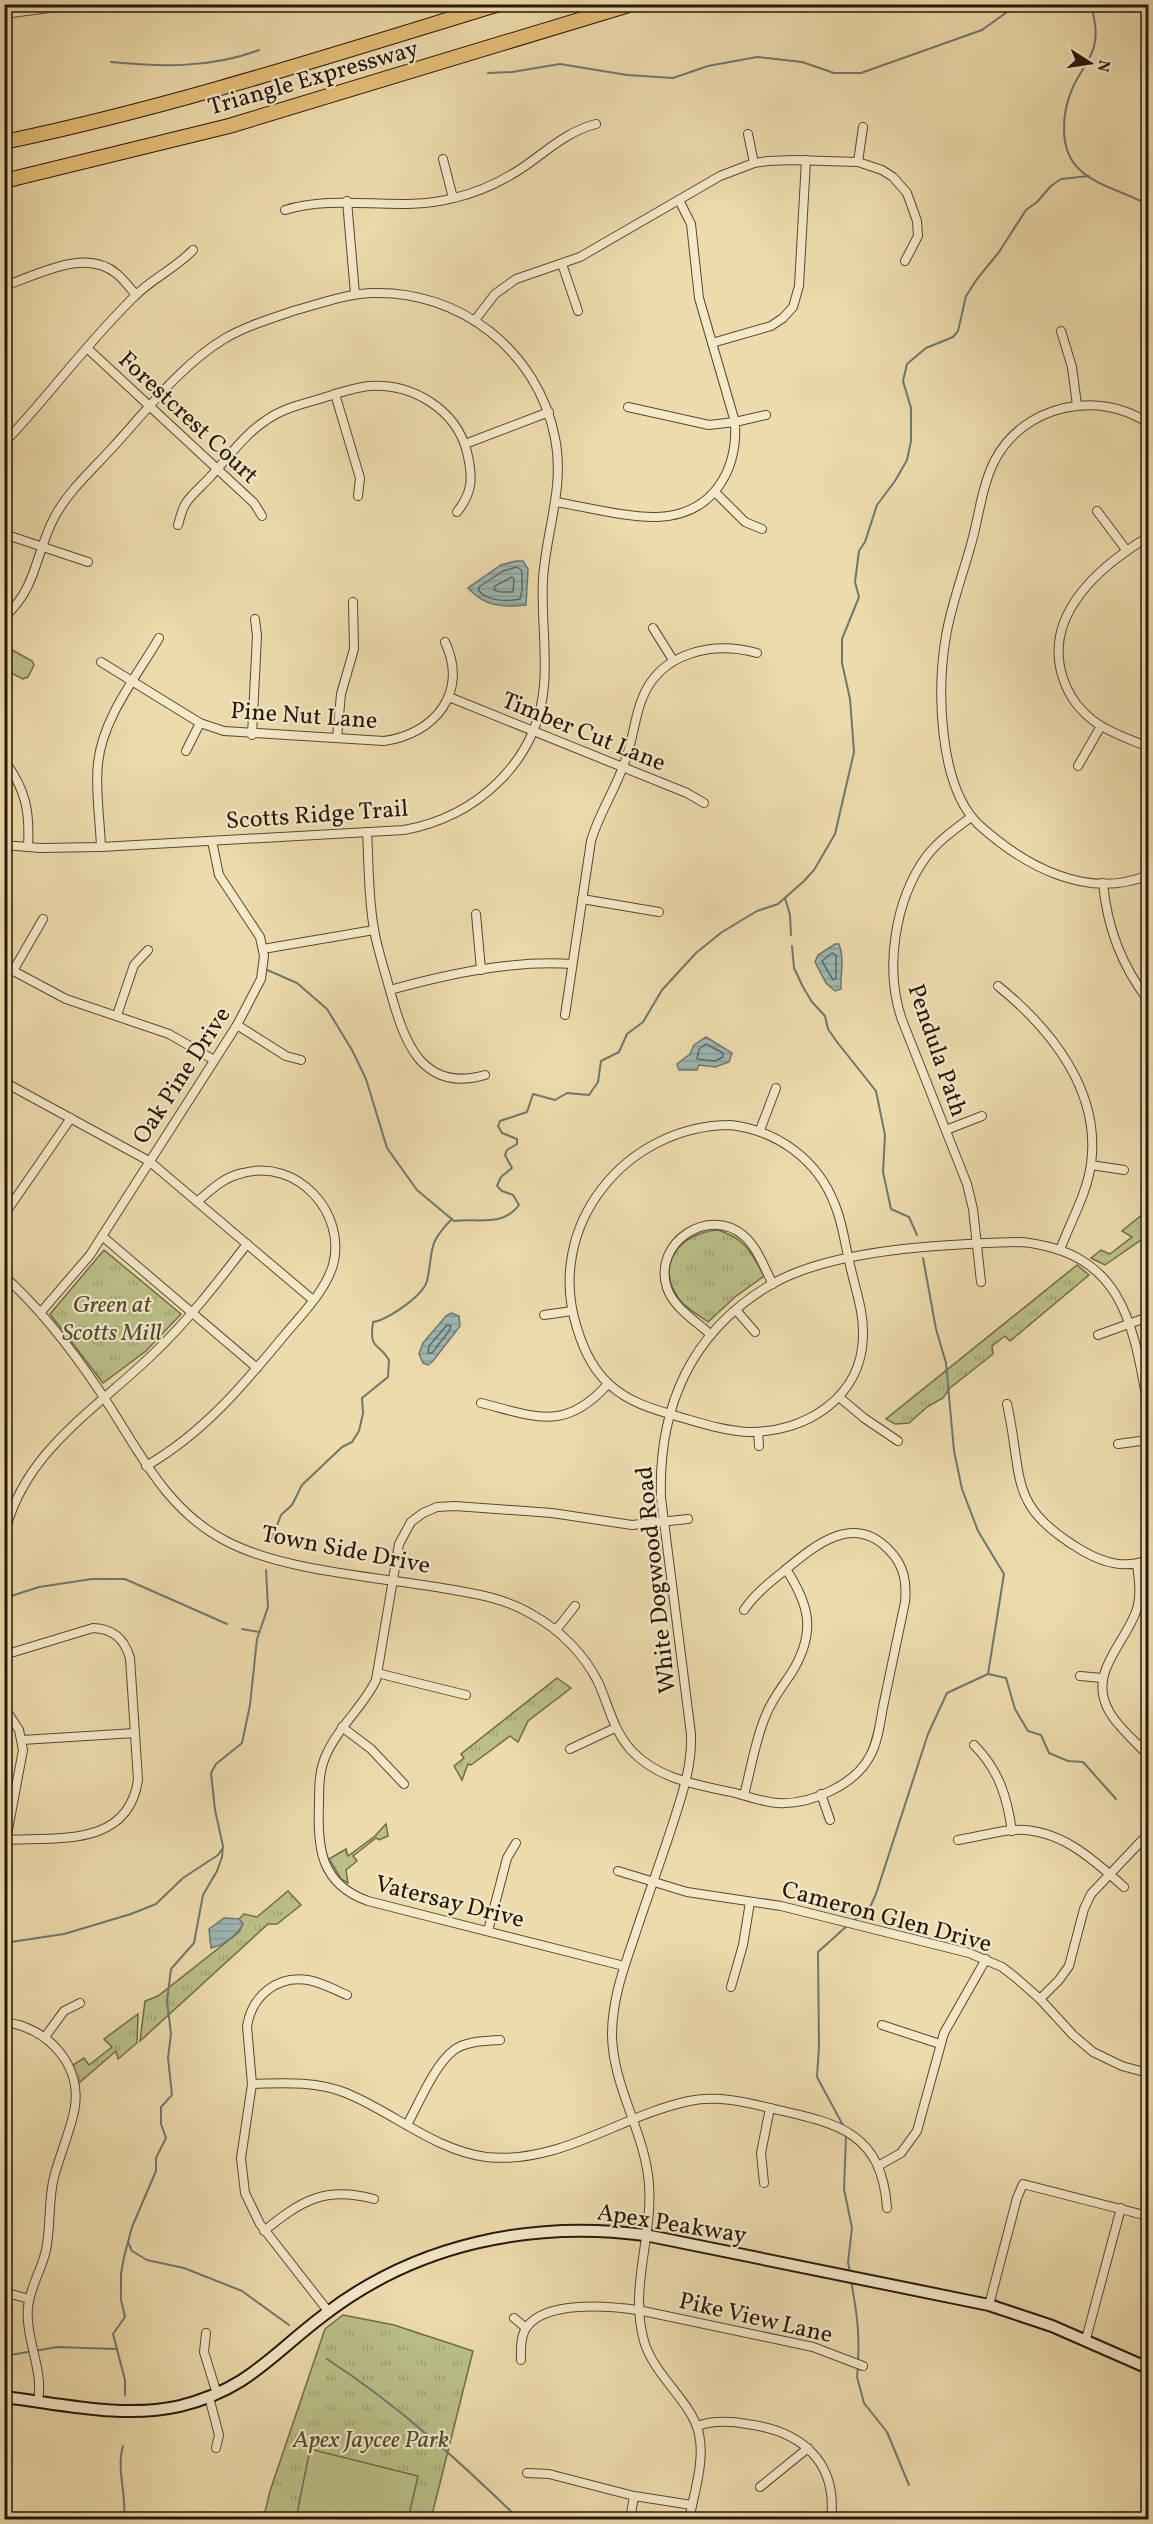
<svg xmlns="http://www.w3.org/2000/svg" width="1153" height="2524" font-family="Vollkorn,serif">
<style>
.grass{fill:url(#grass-tufts);stroke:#706c4a;stroke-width:1.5}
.pitch{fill:#bac087;stroke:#706c4a;stroke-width:1.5}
.water{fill:url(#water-rules);stroke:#6d7872;stroke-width:1.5}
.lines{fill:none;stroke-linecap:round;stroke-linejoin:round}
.shore{stroke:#626861;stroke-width:1.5}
.stream{stroke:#6d7872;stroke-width:2}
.street-casing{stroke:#584835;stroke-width:10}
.secondary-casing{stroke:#26170e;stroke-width:14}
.highway-casing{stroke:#26170e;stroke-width:16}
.street{stroke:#f3e8c8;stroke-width:8}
.secondary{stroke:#f3e8c8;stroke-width:10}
.highway{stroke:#e6be76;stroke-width:14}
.labels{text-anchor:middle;stroke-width:4.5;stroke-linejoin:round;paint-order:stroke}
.street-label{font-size:24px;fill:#26170e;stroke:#f3e8c8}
.park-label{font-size:24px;font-style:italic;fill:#524a32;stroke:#f3e8c8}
</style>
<defs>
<pattern id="grass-tufts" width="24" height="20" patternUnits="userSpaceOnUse" patternTransform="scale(1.5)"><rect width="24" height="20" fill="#bac087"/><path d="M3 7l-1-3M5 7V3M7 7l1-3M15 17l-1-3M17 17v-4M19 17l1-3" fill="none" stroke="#a0a473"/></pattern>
<pattern id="water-rules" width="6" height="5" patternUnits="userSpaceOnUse" patternTransform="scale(1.5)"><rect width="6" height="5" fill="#9db9b4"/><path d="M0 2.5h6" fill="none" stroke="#879e9a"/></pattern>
</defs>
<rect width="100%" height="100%" fill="#eddbab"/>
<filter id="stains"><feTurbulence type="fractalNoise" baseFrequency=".00333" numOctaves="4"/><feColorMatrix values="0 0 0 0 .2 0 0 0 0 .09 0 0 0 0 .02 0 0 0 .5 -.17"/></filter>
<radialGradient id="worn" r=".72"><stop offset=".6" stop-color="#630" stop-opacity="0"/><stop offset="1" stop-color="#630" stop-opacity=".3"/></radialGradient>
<!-- grass -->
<g class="grass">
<path d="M1148,1210V1235L1105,1265L1091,1258L1101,1250L1110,1254L1132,1237L1122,1231Z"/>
<path d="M718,1230C746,1239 751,1252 764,1276L735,1297L708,1322C699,1315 685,1308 679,1299C654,1264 680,1233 718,1230Z"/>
<path d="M104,1250L181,1314L146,1351L103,1383L50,1314Z"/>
<path d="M1077,1265L1089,1275L1010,1341L1005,1336L992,1346L993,1354L950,1388L943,1398L927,1407L909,1423L895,1424L886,1419Z"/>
<path d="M557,1678L571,1688L528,1721L518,1742L510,1736L471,1765L468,1764L462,1780L454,1766L464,1758L461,1754Z"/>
<path d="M386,1824L388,1836L379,1840L376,1838L353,1856L357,1861L346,1870L348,1883L341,1879L329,1859L346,1849L348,1856L375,1836Z"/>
<path d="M288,1891L301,1905L277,1924H268L140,2041L145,2001L158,1996L239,1932L243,1924L239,1919L244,1914L257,1917Z"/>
<path d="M138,2014L137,2043L118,2059L116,2051L79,2083L73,2065L84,2058L89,2065L112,2047L104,2039Z"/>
<path d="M343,2315L394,2325L473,2351L431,2519L263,2520L270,2491L325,2329Z"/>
</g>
<!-- pitch -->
<g class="pitch">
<path d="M5,646L32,661L34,665L28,677L23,679L5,670Z"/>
<path d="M310,2449L418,2476L408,2519H296Z"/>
</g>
<!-- water -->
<g class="water">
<path d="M516,561H523L528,569L526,605C502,608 484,606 468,588L501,565Z"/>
<path d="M835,944H839C845,959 840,974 841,989L835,991L826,983L815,962L818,955Z"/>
<path d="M706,1037L732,1053L729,1062L715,1067L699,1065L697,1070H679L677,1064L690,1054L694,1045Z"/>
<path d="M451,1313L459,1316L460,1326L433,1361L428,1365L423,1363L419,1354L423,1343L446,1316Z"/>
<path d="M224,1918L239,1919L243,1924C237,1935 224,1945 211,1948L209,1929Z"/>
</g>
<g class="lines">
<!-- shore -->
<g class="shore">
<path d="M517,567L522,571V591L520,599C507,602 488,601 479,591V587L503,571Z"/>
<path d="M512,577L514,579L513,592H501L494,590L495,586Z"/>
<path d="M832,953L836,955V978L833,980L822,961Z"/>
<path d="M706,1044L723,1053V1057L715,1061L697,1059L699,1049Z"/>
<path d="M447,1325L451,1326L449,1331L432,1353H428L429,1346Z"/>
</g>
<!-- stream -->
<g class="stream">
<path d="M1091,4C1094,18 1098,32 1094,46C1091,60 1079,73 1073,87C1062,111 1058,149 1079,169C1097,187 1127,192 1148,205"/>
<path d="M111,62C160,67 213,68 259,50"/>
<path d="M488,73L512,72L560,64L627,75L673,78L708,66L757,57L802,62L834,73H861L982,30L1018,4"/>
<path d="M785,898L790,915L791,935"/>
<path d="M792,946L794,968L803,987L812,1002L825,1016L828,1029L837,1042L876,1091L885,1135L883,1172L891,1209L909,1217L917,1235"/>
<path d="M265,969L297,983L327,1009L352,1050L366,1079L387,1148L417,1190L454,1221C478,1218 503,1227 519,1205L513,1195L502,1191L497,1186L501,1177L512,1168L505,1155L507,1150L517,1144V1139L502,1133L498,1126L500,1121L527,1112L533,1094L555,1100L567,1093L589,1095L598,1082L601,1061L619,1052L627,1034L643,1022L662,990L696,953L722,932L757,911L778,904L804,881L814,870L835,834L854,752L850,699L842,663V639L859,597L855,582L859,551L865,542L877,505L895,481L907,460L911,441V408L903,381L907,364L926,348L953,337L958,331L966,296L977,279L999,252L1026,210L1037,202L1051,186L1061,179L1089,176"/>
<path d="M923,1258L936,1329L946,1363L954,1451L962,1489L978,1531L1004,1574L988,1674"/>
<path d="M270,1544L281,1515L292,1505L302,1485L342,1447L352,1442L359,1431L363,1413L362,1398L388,1377L389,1360C378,1341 369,1351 373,1322C387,1320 423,1296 427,1281C434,1250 426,1245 452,1219"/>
<path d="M8,1597L39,1587L92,1579H125L227,1624"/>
<path d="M242,1629L259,1632"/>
<path d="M853,1921L870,1907L876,1894L928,1734L947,1693L988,1674L1006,1678L1015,1709L1028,1731L1041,1735L1049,1753L1068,1761L1083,1762L1116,1799"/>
<path d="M4,1943L64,1934L131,1914L156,1904L183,1878L218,1855L222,1849"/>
<path d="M845,2129L817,2077L819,2046L818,1952L848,1925"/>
<path d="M846,2135L844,2189L852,2228L848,2262L850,2272"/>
<path d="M128,2242L132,2251L147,2260L184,2268L242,2291L289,2325"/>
<path d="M851,2280C856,2309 860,2331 858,2360"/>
<path d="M4,2356L57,2347L115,2349"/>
<path d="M327,2359C398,2405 459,2461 520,2520"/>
<path d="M858,2366L857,2377L864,2403L887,2432L909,2485"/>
<path d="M125,2395V2380L113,2334L125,2317L121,2300V2274L124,2257L132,2227L156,2171V2158L166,2138L161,2124V2107L172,2095L168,2058L171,2034L167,2001L171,1969L194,1943L203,1895L217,1871L222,1857L223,1846L215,1810L211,1773L216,1764L242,1743L250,1705L257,1639L268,1607L266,1570"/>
<path d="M123,2446C116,2470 127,2495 124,2520"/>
</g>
<!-- street casing -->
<g class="street-casing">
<g id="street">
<path d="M4,14L79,4"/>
<path d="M748,134L754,163"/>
<path d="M443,159L453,198"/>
<path d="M858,162L863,127"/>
<path d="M347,201L355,294"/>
<path d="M285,210C340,193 398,213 454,198C480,192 503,181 525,166C548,150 568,131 596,124"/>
<path d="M562,264L578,311"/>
<path d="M4,286C38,275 85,247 117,274C124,280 130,288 136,295"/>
<path d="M475,320L495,294L516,279L580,257L720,176L754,163L768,161L794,160L858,162L882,170L893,177L907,193L917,221L918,236L905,261"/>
<path d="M1061,331L1072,367L1077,405"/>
<path d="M712,343L771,326L783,318L793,307L799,286L806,160"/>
<path d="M87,348L254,503L262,516"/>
<path d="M335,394L360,478L358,496"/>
<path d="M628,407L709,425L735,422L766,415"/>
<path d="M1148,423C1098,389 1024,405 995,460C981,487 979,519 970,548C962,577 951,606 946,636C937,688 938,784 978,824C1023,865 1087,901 1148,875"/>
<path d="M4,443C50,395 88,341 136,295C153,278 176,268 193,250"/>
<path d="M465,444L549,412"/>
<path d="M715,492L745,522L762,529"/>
<path d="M556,502C585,507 629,518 657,517C712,515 738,472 735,422L699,298L691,224L679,200"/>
<path d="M1097,511L1127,551"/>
<path d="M178,525C180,518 182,509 186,503C192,494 203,485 211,476C228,458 244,435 265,421C280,410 298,405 316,400C333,395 351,388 369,386C412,383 456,409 467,452C473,477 473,492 457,512"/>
<path d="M4,534L88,562"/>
<path d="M1148,537C1100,566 1042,615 1063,678C1069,697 1082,713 1098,724C1113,734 1132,740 1148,747"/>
<path d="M4,617C37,589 35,554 54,518C68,491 93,469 113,447C147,410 181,365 224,339C246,326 270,319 293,311C319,304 345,294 372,293C460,290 538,351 555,438C565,487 546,531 543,579C541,615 547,650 544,685C538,762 476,817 404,830L101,847L40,848L4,845"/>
<path d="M653,628L673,660"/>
<path d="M101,662L200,723L224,731L384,741C435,734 469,692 445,642"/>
<path d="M449,697L687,793L704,803"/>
<path d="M252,735L257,636L255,619"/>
<path d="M337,738L341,694L354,649L353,602"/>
<path d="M186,751L200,723"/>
<path d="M4,760C26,790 30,811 28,847"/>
<path d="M1078,766L1101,726"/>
<path d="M971,817C955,829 938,841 926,857C895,900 884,969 902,1020L967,1184L973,1209L981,1282"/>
<path d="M367,832C369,864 368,897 374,929C377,948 384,968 389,987C403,1037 419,1094 485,1075"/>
<path d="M101,847C100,819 95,790 98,763C103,717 137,676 159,638"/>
<path d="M1103,883C1107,927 1121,965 1148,1000"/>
<path d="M582,899L659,912"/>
<path d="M476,914L481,970"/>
<path d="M263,949L374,930"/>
<path d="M4,966L66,999L169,1034L214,1060"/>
<path d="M13,971L43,919"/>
<path d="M998,986C1051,1029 1101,1091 1091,1164C1087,1194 1070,1222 1060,1250"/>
<path d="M390,990C448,974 511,960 572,964"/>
<path d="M117,1015L134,965L148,950"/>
<path d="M565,1015L591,841C599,813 616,789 625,761C633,741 634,719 642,699C660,652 713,641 757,653"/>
<path d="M237,1025L286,1056L301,1060"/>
<path d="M4,1082L149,1161L313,1300"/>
<path d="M731,1125C778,1131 818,1160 835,1205C843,1224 845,1245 850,1265C855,1288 864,1312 863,1336C862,1397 806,1433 748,1432C726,1431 704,1424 683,1418C657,1410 631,1404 610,1385C594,1371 583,1348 577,1328C544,1226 626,1125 731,1125Z"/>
<path d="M760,1130L776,1088"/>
<path d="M946,1130L982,1116"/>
<path d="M1091,1165L1124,1170"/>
<path d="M4,1215L71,1118"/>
<path d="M102,1236L257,1368"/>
<path d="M4,1276C42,1310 73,1351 101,1393C138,1448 164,1509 226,1541C285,1572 381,1577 448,1589C478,1594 507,1599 533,1615C560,1630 584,1654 598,1682C609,1706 613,1730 631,1750C657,1779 698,1785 735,1793C749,1797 764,1802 778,1803C810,1805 855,1785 870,1756C878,1742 880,1723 883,1707C890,1672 898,1637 905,1602C907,1582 904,1565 889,1550C853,1512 814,1546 784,1571C769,1583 755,1594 744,1610"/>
<path d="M736,1310L755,1332"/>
<path d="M41,1312L90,1255L237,1025L261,979L264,956L260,937L219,875L212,841"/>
<path d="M544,1315L572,1311"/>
<path d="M711,1335C696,1321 674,1308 667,1288C652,1243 709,1205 744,1236C758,1248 764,1268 773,1284"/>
<path d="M1098,1335L1148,1317"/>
<path d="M839,1397L864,1418L898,1441"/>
<path d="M481,1403C536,1417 565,1432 608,1384"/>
<path d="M1007,1404C1024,1479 1006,1506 1083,1551C1104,1563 1125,1569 1148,1560"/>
<path d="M758,1432L759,1446"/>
<path d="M1118,1444L1148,1440"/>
<path d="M146,1466C204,1433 245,1383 287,1332C304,1312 325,1291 333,1265C347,1213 297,1158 243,1173C224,1177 212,1189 198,1201"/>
<path d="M4,1536C23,1452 94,1411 152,1355C188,1321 217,1283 247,1244"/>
<path d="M1137,1564C1139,1581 1142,1598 1135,1614C1122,1647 1088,1674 1109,1711C1118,1728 1136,1741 1148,1756"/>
<path d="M556,1630L575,1606"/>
<path d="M4,1655L93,1628C113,1629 124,1638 130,1658L138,1780C128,1848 57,1837 4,1840"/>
<path d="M377,1673L466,1695"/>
<path d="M1080,1676L1102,1678"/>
<path d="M4,1707L19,1730L23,1750L6,1840"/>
<path d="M342,1727L371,1749L404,1784"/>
<path d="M22,1740L135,1733"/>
<path d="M974,1745C999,1770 1007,1797 1012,1831"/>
<path d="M1140,1746L1148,1739"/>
<path d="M570,1749L615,1728"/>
<path d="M821,1794L830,1820"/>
<path d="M744,1795C751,1769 755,1740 766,1715C772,1699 783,1686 792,1672C816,1632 810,1606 786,1569"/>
<path d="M958,1840C976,1837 994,1832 1012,1830C1058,1827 1092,1858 1124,1887"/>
<path d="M618,1871L687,1892L781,1906L969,1953L1002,1967L1015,1977L1040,1999L1073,2035L1093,2052L1122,2066L1148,2073"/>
<path d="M488,1931L507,1858L516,1843"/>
<path d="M624,1966L368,1901C320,1884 317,1847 319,1803C319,1786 319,1769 327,1753C339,1726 363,1707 376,1680L399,1544L411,1522L423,1513L437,1507L455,1506L552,1513L632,1525L688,1519"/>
<path d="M731,1987L743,1945L750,1902"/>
<path d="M1040,1999L1059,1980L1069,1966L1084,1909L1091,1894L1148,1834"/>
<path d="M4,2022C48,2027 84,2066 74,2112C69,2134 60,2155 54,2177C48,2201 51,2226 46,2250C42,2269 30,2287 28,2307C25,2339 44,2370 38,2401"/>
<path d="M882,2025L940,2044"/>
<path d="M45,2037L64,2011L80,2003"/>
<path d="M252,2084C284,2083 316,2081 346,2093C393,2112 434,2150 486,2157C560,2165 619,2116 689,2101C717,2095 746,2102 774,2109C837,2123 882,2132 887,2208"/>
<path d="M407,2125C419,2103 435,2064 454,2050C466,2041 486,2041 500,2040"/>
<path d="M878,2166L901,2153L917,2131L944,2033L986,1959"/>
<path d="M764,2183L761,2153L770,2108"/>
<path d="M264,2231C302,2200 325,2186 374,2199"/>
<path d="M4,2292L29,2299"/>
<path d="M989,2305L1017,2198L1023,2184L1148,2216"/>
<path d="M328,2311L260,2224L245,2193L241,2158L252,2084L247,2026C252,1996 277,1975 308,1980C321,1982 335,1990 347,1995"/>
<path d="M514,2318L526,2328"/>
<path d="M206,2333L204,2352L217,2394"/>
<path d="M1086,2339L1121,2208"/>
<path d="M521,2360C521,2350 520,2338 526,2328C545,2300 609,2306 638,2310L813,2347L863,2366"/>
<path d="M209,2397L219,2435L216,2448"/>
<path d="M697,2426C714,2420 730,2421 747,2424C801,2431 838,2461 831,2520"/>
<path d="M527,2473L549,2474L634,2496L692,2505"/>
<path d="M760,2487L808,2448"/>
<path d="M630,2520L634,2496"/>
<path d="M689,2520C694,2493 705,2461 699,2434C693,2403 654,2376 644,2341C629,2288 653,2237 649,2184C645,2132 613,2088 612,2035C612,2001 623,1970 634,1938C647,1898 662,1858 675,1817C684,1789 692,1764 691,1734L661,1498C658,1407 691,1331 772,1284C835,1248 949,1244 1022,1242C1123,1253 1133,1323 1148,1407"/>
</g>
</g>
<!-- secondary casing -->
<g class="secondary-casing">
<path id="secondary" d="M4,2397C62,2404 123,2419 180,2406C249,2389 272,2354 324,2315C416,2244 531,2220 645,2235L989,2305L1052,2326L1148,2368"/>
</g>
<!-- highway casing -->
<g class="highway-casing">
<g id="highway">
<path d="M4,142C172,107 335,54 499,4"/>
<path d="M4,181L229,126L632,4"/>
</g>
</g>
<!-- street -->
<use href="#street" class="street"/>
<!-- secondary -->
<use href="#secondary" class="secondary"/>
<!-- highway -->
<use href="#highway" class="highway"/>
</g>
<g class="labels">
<!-- street labels -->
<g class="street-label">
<text transform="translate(313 77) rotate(-16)" y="8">Triangle Expressway</text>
<text transform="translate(189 417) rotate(43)" y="8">Forestcrest Court</text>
<text transform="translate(304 715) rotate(4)" y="8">Pine Nut Lane</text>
<text transform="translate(584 731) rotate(22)" y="8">Timber Cut Lane</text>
<text transform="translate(317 814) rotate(-4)" y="8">Scotts Ridge Trail</text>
<text transform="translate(938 1050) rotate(71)" y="8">Pendula Path</text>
<text transform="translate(181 1075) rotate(-57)" y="8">Oak Pine Drive</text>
<text transform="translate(346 1549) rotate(11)" y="8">Town Side Drive</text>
<text transform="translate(655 1580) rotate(-96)" y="8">White Dogwood Road</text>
<text transform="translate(450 1901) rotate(14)" y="8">Vatersay Drive</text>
<text transform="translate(887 1916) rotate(15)" y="8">Cameron Glen Drive</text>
<text transform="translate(672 2223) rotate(9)" y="8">Apex Peakway</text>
<text transform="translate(756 2317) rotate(13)" y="8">Pike View Lane</text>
</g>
<!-- park labels -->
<g class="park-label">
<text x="112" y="1312">Green at<tspan x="112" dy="28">Scotts Mill</tspan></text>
<text x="371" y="2447">Apex Jaycee Park</text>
</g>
</g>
<!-- margin -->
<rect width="1153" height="2524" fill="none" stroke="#eddbab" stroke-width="24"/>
<rect x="6" y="6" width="1141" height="2512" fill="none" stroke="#26170e" stroke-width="3"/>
<rect x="12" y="12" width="1129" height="2500" fill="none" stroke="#26170e" stroke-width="1.5"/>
<!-- north arrow -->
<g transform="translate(1090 63) rotate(102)" stroke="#f3e8c8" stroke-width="4.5" paint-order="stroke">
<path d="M0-4.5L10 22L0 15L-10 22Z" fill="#26170e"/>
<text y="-9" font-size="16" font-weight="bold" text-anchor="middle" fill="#26170e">N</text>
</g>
<rect width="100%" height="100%" filter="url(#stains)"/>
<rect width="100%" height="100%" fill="url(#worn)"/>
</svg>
